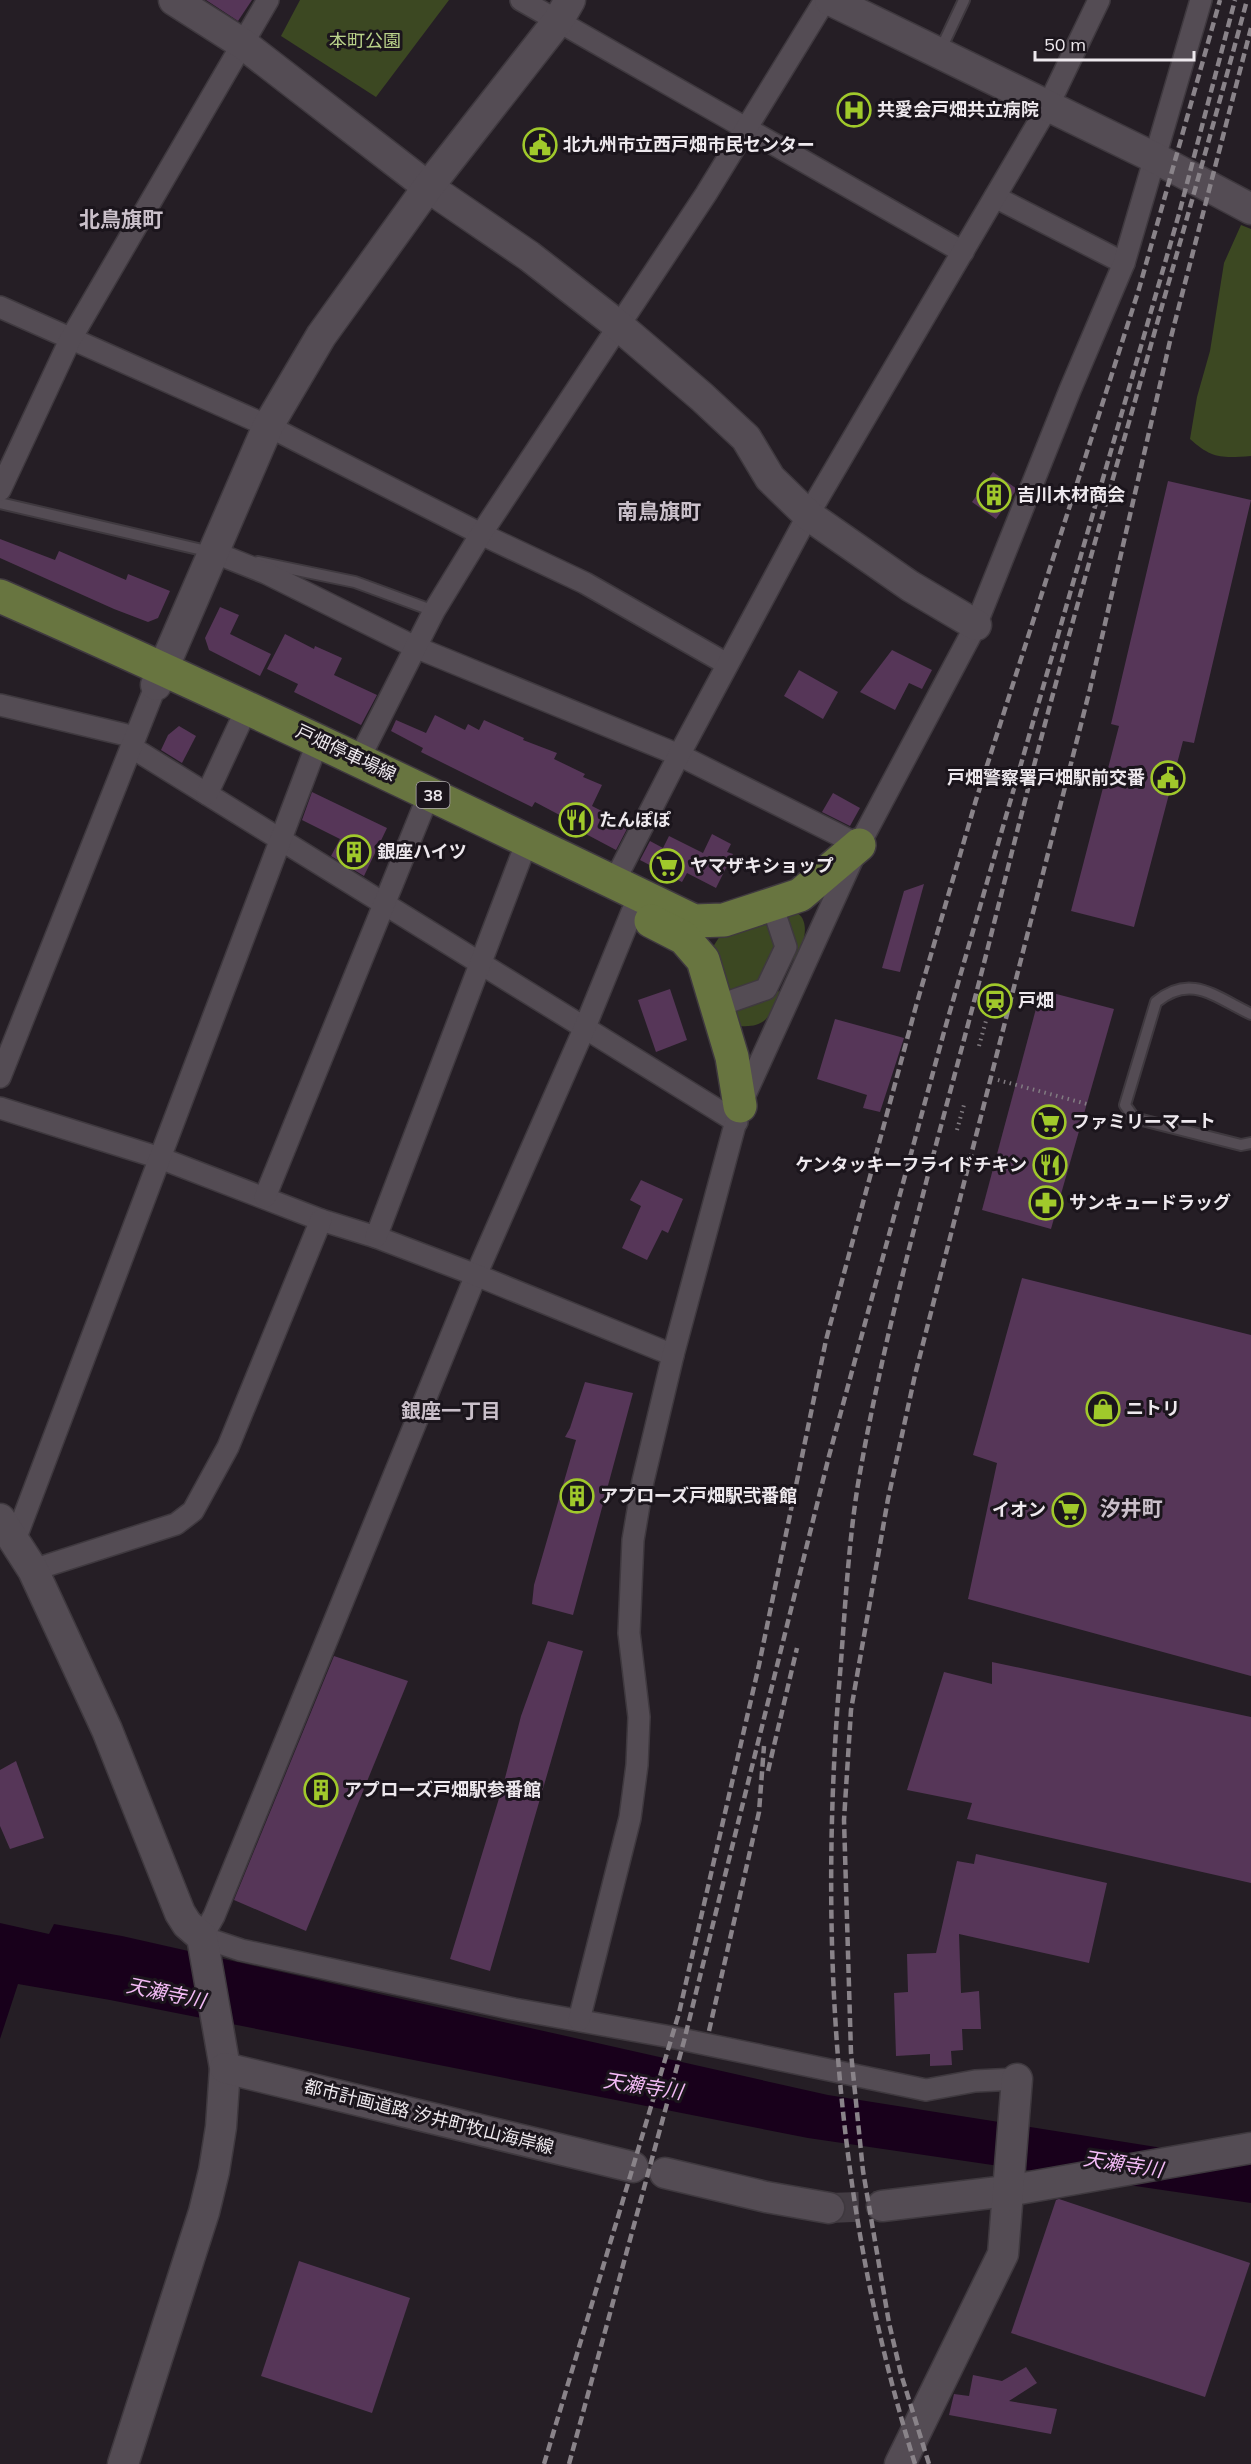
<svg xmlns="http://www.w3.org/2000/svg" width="1251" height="2464" font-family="Mulish,'Noto Sans JP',sans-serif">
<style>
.green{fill:#3c4822}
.water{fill:#18001b}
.building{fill:#563658}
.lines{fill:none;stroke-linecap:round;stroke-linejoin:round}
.secondary-tunnel{stroke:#433c43;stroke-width:30;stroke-dasharray:30 15;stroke-linecap:butt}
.lane-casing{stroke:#3f393f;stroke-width:14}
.street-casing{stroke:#3f393f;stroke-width:24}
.secondary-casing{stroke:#3f393f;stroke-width:33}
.primary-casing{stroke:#3f393f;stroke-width:36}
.path{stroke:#817b81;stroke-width:4;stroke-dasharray:1.5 4.5;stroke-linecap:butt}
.lane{stroke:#544c54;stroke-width:10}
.street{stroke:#544c54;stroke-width:21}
.secondary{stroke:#544c54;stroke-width:30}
.primary{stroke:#687540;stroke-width:33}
.rail{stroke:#898389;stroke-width:4.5;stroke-dasharray:9 4.5;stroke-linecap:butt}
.labels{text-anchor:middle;stroke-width:6;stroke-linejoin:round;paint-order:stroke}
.shield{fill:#1b151c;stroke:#aea9ae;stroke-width:1.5}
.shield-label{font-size:16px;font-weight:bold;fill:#ede8ed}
.park-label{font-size:18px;fill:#bad38a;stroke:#1b151c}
.poi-label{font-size:18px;font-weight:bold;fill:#ede8ed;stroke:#1b151c;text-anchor:start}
.street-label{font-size:18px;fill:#ede8ed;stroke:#1b151c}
.neighbourhood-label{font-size:20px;font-weight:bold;fill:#cac0ca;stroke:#1b151c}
.water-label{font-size:20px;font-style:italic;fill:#f3bbf6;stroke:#1b151c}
.quarter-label{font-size:21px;font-weight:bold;fill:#cac0ca;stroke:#1b151c}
</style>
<rect width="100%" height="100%" fill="#251e25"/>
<!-- green -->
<g class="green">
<path d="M300,0H449L376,97L281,36Z"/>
<path d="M1241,225L1251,229V456C1222,458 1212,459 1190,439L1197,397L1210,351L1224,263Z"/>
<path d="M780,909C814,908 807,940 795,960L788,958Z"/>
<path d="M763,913L775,943L759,982L720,997L711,950L725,928Z"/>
<path d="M778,991L781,993C770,1015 767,1028 740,1026L727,1012Z"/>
</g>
<!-- water -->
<path class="water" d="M0,1923L49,1934L54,1924L122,1936L828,2095L1251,2162V2203L808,2138L110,2000L18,1984L0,2039Z"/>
<!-- building -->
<g class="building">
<path d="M206,0H252L238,21Z"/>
<path d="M993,472L1017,489L996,519L972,502Z"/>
<path d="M1168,481L1251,500L1194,743L1183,741L1134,927L1071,911L1119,726L1111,724Z"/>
<path d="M0,539L55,560L59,551L126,580L128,574L170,591L158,618L148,622L114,609L0,558Z"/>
<path d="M220,607L239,615L230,634L271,654L260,676L209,650L205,638Z"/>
<path d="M285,634L314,649L315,646L342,658L334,675L377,695L361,725L294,692L298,684L267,669Z"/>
<path d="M892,650L932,670L922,689L909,683L895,710L860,692Z"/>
<path d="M799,670L838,692L823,719L784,696Z"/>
<path d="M435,715L465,730L468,724L479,730L484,720L524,738L523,740L557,753L554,759L585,774L583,777L602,785L592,806L629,825L616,850L567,824L569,820L535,802L532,807L445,764L421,752L423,748L391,731L396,720L426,733Z"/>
<path d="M179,726L196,736L182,763L161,750L168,735Z"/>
<path d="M312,792L387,828L364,876L331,856L340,839L302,820Z"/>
<path d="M833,793L860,808L850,826L822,812Z"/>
<path d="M712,834L731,844L727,852L733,854L716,888L687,873L682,882L640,860L650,841L663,848L669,836L703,853Z"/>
<path d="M924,884L900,972L882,968L904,891Z"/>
<path d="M670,989L687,1040L656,1052L638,1000Z"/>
<path d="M1041,990L1114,1009L1051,1229L982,1210Z"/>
<path d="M835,1019L904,1038L880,1112L863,1108L867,1095L817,1079Z"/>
<path d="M641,1180L683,1199L668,1233L662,1230L647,1260L622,1248L641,1206L630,1200Z"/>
<path d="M1022,1278L1251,1335V1676L968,1599L997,1463L973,1455Z"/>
<path d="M585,1382L633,1393L573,1615L532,1604L534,1585L576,1440L565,1437L570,1428Z"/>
<path d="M548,1641L583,1651L490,1971L450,1959L504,1782L521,1716Z"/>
<path d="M334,1656L408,1681L306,1931L234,1900Z"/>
<path d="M992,1662L1251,1717V1883L967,1819L972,1803L907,1790L944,1672L992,1684Z"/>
<path d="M16,1761L44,1838L10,1849L0,1826V1770Z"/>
<path d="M976,1854L1107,1883L1089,1963L959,1934L961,1993L979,1991L981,2029H962L963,2050L951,2051L952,2065L930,2066V2054L896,2056L894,1993L908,1992L907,1954L936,1953L957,1861L974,1864Z"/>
<path d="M1059,2199L1250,2263L1205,2397L1011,2333L1056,2200Z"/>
<path d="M299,2261L410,2298L372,2413L261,2376Z"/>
<path d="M1026,2367L1037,2383L1009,2401L1057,2409L1051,2434L949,2415L954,2394L969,2396L973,2375L1002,2381Z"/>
</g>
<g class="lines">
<!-- secondary-tunnel -->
<path class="secondary-tunnel" d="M829,2208L882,2206"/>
<!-- lane casing -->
<g class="lane-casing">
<g id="lane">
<path d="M940,51L964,0"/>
<path d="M0,503L211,552"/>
<path d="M258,562L355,582L434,611"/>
<path d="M1251,1014C1215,997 1191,973 1156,1002L1125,1105L1134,1118L1241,1145L1251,1143"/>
</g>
</g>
<!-- street casing -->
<g class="street-casing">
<g id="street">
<path d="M521,0L963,252"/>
<path d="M995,197L1124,263"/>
<path d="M0,307L268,426L481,534L585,583L727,664"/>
<path d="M0,490L70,340L268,0"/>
<path d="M213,552L266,573L415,647L679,755L859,845"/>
<path d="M0,705L135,737"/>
<path d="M131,747L737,1122"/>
<path d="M359,759L434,611L481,534L706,194L825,0"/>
<path d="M207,794L240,723"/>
<path d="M614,882L679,755L808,515L1047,108L1099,0"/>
<path d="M632,912L585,1027L476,1275L214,1916L202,1937L241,1950L514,2009L671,2037L926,2090L975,2081L1017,2079"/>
<path d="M726,1003L766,989L786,947L774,911"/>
<path d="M0,1077L156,685"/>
<path d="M0,1108L160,1158L321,1220L376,1237L476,1275L673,1355"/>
<path d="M265,1197L422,811"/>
<path d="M376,1237L521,857"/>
<path d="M15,1540L312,757"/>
<path d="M33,1570L176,1524L193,1511L228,1447L321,1220"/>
<path d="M579,2020L630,1818L637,1765L639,1717L629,1633L633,1540L643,1481L673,1355L740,1106L859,845L976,625L1070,390L1124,263L1201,0"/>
</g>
</g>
<!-- secondary casing -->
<g class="secondary-casing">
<g id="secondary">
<path d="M174,0L243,44L428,187L529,256L619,326L702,397L746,438L770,478L808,515L910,586L976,625"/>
<path d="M830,0L1155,158L1251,209"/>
<path d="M156,685L268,426L321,336L428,187L558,21L570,0"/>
<path d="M0,1519L33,1570L107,1730L180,1913L187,1924L202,1937L225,2068L221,2127L214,2171L204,2212L123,2464"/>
<path d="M225,2068L633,2167"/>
<path d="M665,2173L766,2197L829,2208"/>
<path d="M882,2206L1007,2191L1251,2148"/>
<path d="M900,2464L1003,2254L1017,2079"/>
</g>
</g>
<!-- primary casing -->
<g class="primary-casing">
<g id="primary">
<path d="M0,596C234,699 464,810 694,921L724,920L800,895L859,845"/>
<path d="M651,921L684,938L703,960L732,1057L740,1106"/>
</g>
</g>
<!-- path -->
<g class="path">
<path d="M979,1046L987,1017"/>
<path d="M998,1080L1087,1104"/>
<path d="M957,1130L965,1101"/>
</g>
<!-- lane -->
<use href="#lane" class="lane"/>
<!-- street -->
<use href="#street" class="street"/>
<!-- secondary -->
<use href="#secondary" class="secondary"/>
<!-- primary -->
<use href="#primary" class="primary"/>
<!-- rail -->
<g class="rail">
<path d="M768,1771L797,1648"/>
<path d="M709,2031L759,1812L764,1746"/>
<path d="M544,2464L679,2013L759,1665L826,1340L916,1006L976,800L1139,289L1220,0"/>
<path d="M569,2464L684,2041L829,1456L944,1032L1179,214L1235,0"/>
<path d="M915,2464C835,2209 818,1939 840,1674C845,1611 848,1547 858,1484C888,1310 939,1138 983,967C1008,868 1032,770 1059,672C1120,448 1187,225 1247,0"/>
<path d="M929,2464L901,2374L889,2323L863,2171L851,2053L844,1820L851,1710L888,1499L915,1375L1090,689L1170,341L1251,28"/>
</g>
</g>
<!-- icons -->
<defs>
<g id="hospital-ring" transform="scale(1.725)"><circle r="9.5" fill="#1b151c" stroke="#a0c92b" stroke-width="1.5"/><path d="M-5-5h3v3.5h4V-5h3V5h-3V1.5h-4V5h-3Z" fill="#a0c92b"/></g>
<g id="civic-ring" transform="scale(1.725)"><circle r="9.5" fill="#1b151c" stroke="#a0c92b" stroke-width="1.5"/><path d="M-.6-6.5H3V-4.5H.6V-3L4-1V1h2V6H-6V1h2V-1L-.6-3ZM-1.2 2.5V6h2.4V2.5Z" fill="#a0c92b"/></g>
<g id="building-ring" transform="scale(1.725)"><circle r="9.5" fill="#1b151c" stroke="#a0c92b" stroke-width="1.5"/><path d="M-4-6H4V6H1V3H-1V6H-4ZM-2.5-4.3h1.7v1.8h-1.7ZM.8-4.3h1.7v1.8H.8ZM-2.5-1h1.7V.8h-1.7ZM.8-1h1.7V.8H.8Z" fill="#a0c92b"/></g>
<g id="restaurant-ring" transform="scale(1.725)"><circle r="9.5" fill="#1b151c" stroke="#a0c92b" stroke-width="1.5"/><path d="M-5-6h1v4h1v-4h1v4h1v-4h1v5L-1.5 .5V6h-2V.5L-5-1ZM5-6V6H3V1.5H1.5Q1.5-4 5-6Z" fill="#a0c92b"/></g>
<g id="supermarket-ring" transform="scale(1.725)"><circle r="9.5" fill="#1b151c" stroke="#a0c92b" stroke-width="1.5"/><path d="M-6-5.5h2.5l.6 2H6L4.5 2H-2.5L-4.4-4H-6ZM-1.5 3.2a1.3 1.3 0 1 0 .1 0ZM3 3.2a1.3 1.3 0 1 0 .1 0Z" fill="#a0c92b"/></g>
<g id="station-ring" transform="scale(1.725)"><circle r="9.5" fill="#1b151c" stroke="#a0c92b" stroke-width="1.5"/><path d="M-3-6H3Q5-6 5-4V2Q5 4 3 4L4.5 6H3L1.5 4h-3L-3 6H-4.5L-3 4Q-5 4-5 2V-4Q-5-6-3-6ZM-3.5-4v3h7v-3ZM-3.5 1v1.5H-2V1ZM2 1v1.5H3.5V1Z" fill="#a0c92b"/></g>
<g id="pharmacy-ring" transform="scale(1.725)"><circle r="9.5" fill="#1b151c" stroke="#a0c92b" stroke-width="1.5"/><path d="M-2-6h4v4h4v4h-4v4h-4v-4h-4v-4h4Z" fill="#a0c92b"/></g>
<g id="shop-ring" transform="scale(1.725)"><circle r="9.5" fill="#1b151c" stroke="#a0c92b" stroke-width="1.5"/><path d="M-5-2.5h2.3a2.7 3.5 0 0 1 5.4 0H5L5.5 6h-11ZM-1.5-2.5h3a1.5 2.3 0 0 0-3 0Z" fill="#a0c92b"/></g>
</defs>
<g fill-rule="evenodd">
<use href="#hospital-ring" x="854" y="110"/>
<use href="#civic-ring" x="540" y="145"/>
<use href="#building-ring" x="994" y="495"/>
<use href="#civic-ring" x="1168" y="778"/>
<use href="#restaurant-ring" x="576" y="820"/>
<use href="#building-ring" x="354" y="852"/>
<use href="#supermarket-ring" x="667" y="866"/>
<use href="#station-ring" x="995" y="1001"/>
<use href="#supermarket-ring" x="1049" y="1122"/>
<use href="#restaurant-ring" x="1050" y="1165"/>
<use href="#pharmacy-ring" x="1046" y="1203"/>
<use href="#shop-ring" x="1103" y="1409"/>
<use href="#building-ring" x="577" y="1496"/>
<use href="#supermarket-ring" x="1069" y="1510"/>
<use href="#building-ring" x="321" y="1790"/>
</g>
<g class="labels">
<!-- shield labels -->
<rect class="shield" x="416.5" y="782" width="33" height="26" rx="4.5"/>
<g class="shield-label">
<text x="433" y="801">38</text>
</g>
<!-- park labels -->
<g class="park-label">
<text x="365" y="47">本町公園</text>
</g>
<!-- poi labels -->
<g class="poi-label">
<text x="877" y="116">共愛会戸畑共立病院</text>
<text x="563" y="151">北九州市立西戸畑市民センター</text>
<text x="1017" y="501">吉川木材商会</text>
<text x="1145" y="784" text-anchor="end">戸畑警察署戸畑駅前交番</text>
<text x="599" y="826">たんぽぽ</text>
<text x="377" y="858">銀座ハイツ</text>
<text x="690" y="872">ヤマザキショップ</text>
<text x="1018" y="1007">戸畑</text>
<text x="1072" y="1128">ファミリーマート</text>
<text x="1027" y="1171" text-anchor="end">ケンタッキーフライドチキン</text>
<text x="1069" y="1209">サンキュードラッグ</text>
<text x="1126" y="1415">ニトリ</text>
<text x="600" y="1502">アプローズ戸畑駅弐番館</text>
<text x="1046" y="1516" text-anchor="end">イオン</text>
<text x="344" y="1796">アプローズ戸畑駅参番館</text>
</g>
<!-- street labels -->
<g class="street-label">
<text transform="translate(346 753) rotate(25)" y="6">戸畑停車場線</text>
<text transform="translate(429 2117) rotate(14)" y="6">都市計画道路 汐井町牧山海岸線</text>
</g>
<!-- neighbourhood labels -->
<g class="neighbourhood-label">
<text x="451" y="1418">銀座一丁目</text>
</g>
<!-- water labels -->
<g class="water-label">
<text transform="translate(166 1993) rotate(12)" y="7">天瀬寺川</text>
<text transform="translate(643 2086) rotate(9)" y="7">天瀬寺川</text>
<text transform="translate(1123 2164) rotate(9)" y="7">天瀬寺川</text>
</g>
<!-- quarter labels -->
<g class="quarter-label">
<text x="121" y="227">北鳥旗町</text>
<text x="659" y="519">南鳥旗町</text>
<text x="1131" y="1516">汐井町</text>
</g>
</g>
<!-- scale -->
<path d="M1035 51v9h159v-9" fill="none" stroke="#ede8ed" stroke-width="3"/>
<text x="1044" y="51" font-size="18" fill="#ede8ed" stroke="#1b151c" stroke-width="4.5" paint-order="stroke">50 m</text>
</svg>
